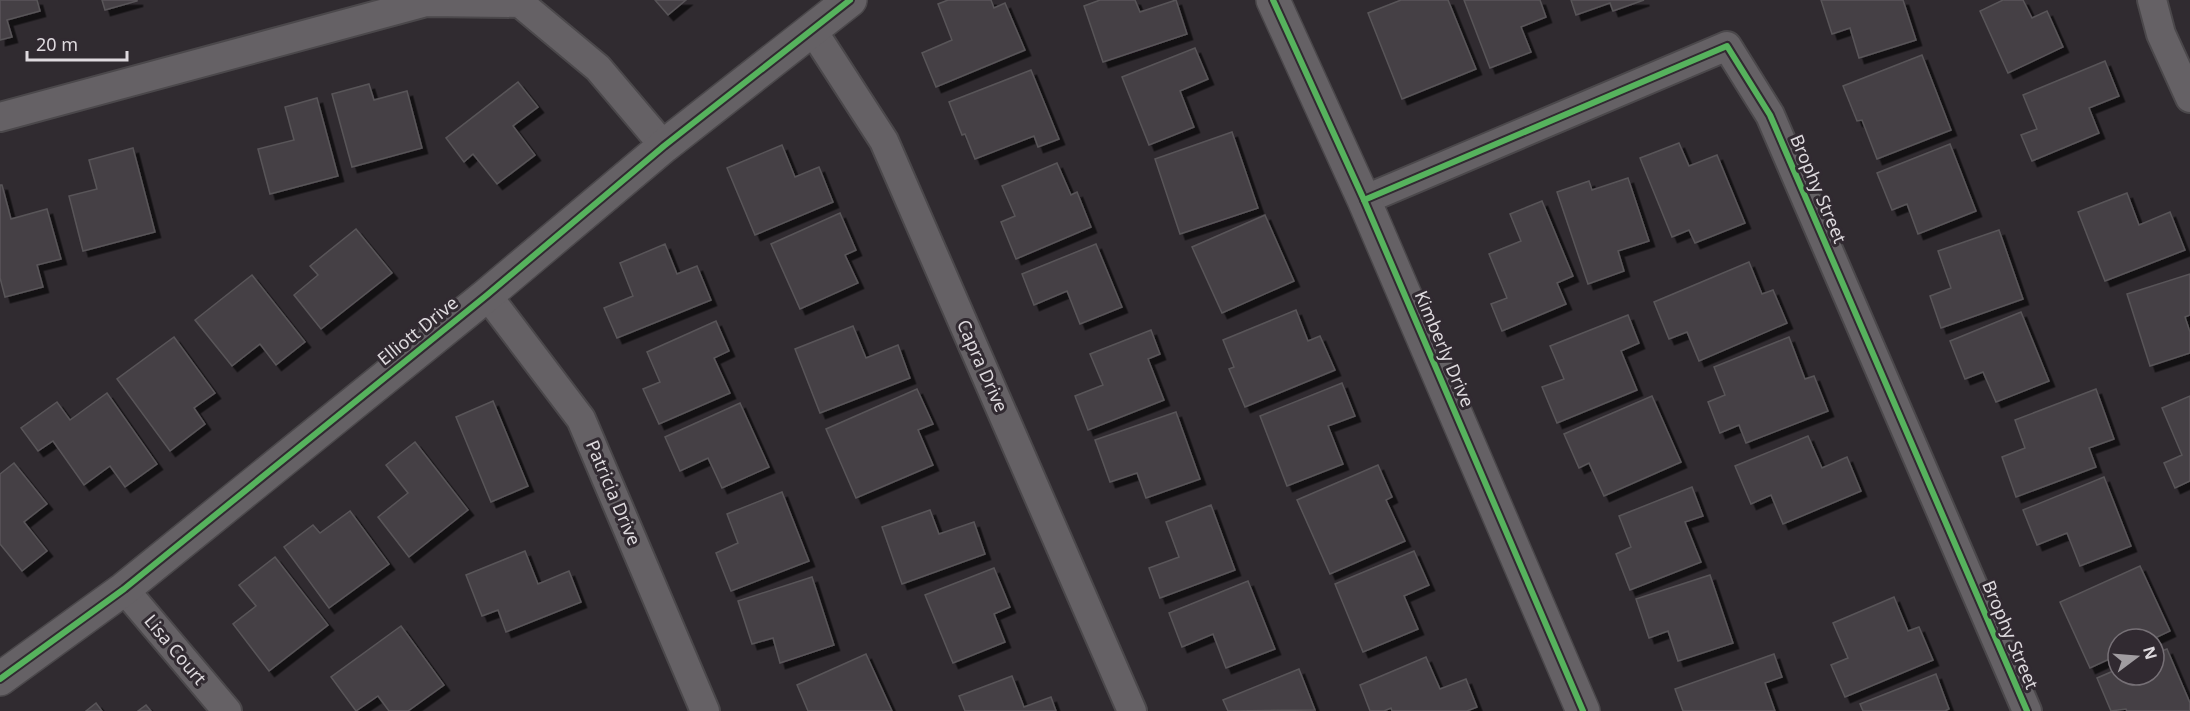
<svg xmlns="http://www.w3.org/2000/svg" width="2190" height="711" font-family="'Noto Sans',sans-serif">
<style>
.building{fill:#454145;stroke:#595559;stroke-width:1.5;filter:url(#shadow)}
.lines{fill:none;stroke-linecap:round;stroke-linejoin:round}
.minor-casing{stroke:#4b484b;stroke-width:32}
.tertiary-casing{stroke:#4b484b;stroke-width:36}
.minor{stroke:#656165;stroke-width:28}
.tertiary{stroke:#656165;stroke-width:33}
.cycleway-casing{stroke:#312a31;stroke-width:10}
.cycleway{stroke:#56b35d;stroke-width:6}
.labels{text-anchor:middle;stroke-width:6;stroke-linejoin:round;paint-order:stroke}
.street-label{font-size:18px;fill:#dedade;stroke:#312a31}
</style>
<defs>
<filter id="shadow"><feDropShadow dx="5.5" dy="5.5" stdDeviation="0" flood-color="#0009"/></filter>
</defs>
<rect width="100%" height="100%" fill="#302b30"/>
<!-- building -->
<g class="building">
<path d="M0,0H37L40,11L7,20L12,37L0,40Z"/>
<path d="M102,0H137V1L105,10Z"/>
<path d="M655,0H686L668,15Z"/>
<path d="M948,0H991L994,8L1005,3L1025,50L936,87L922,53L952,40L938,4Z"/>
<path d="M1100,0H1135L1140,12L1176,0L1187,34L1103,62L1084,6Z"/>
<path d="M1401,0H1448L1476,69L1402,99L1368,13Z"/>
<path d="M1464,0H1540L1546,17L1521,27L1531,52L1490,68Z"/>
<path d="M1571,0H1644L1613,11L1610,3L1576,15Z"/>
<path d="M1821,0H1903L1916,40L1859,58L1850,28L1832,34Z"/>
<path d="M2003,0H2023L2032,18L2047,11L2063,47L2008,73L1980,11Z"/>
<path d="M1195,48L1208,79L1180,91L1194,127L1149,145L1122,77Z"/>
<path d="M1922,55L1951,130L1877,159L1862,120L1857,121L1843,86Z"/>
<path d="M2105,61L2119,96L2089,108L2099,133L2032,161L2021,135L2037,129L2023,95Z"/>
<path d="M1031,70L1059,139L1038,147L1034,136L975,159L965,134L962,135L949,102Z"/>
<path d="M518,82L538,107L513,126L535,155L497,184L473,154L464,162L446,138Z"/>
<path d="M369,84L374,100L407,91L422,148L352,167L332,94Z"/>
<path d="M317,98L338,176L270,194L258,149L294,140L285,107Z"/>
<path d="M1232,132L1258,208L1180,234L1155,159Z"/>
<path d="M1679,143L1689,166L1717,155L1745,223L1695,243L1689,230L1672,237L1640,158Z"/>
<path d="M1950,144L1976,211L1918,234L1907,204L1892,210L1877,173Z"/>
<path d="M782,145L795,177L819,167L833,202L755,235L727,168Z"/>
<path d="M133,148L155,232L83,251L69,196L97,189L89,160Z"/>
<path d="M1057,163L1071,195L1077,192L1091,227L1016,259L1001,222L1015,216L1002,186Z"/>
<path d="M1628,178L1649,241L1618,251L1624,271L1588,284L1557,192L1589,181L1592,190Z"/>
<path d="M0,185H2L11,219L47,209L61,259L37,265L43,287L5,297L0,278Z"/>
<path d="M2127,193L2139,225L2170,212L2185,250L2105,281L2078,212Z"/>
<path d="M1542,201L1573,276L1557,283L1566,304L1502,331L1491,304L1507,298L1489,254L1521,241L1510,214Z"/>
<path d="M840,213L856,250L845,255L858,283L800,309L771,244Z"/>
<path d="M1265,215L1294,281L1222,313L1192,247Z"/>
<path d="M356,229L392,273L321,329L294,295L318,275L310,266Z"/>
<path d="M1999,230L2023,299L1941,328L1930,296L1951,288L1938,251Z"/>
<path d="M665,244L677,274L697,266L711,300L617,338L604,308L633,296L620,263Z"/>
<path d="M1096,244L1122,307L1080,324L1067,291L1034,305L1022,274Z"/>
<path d="M1749,262L1762,294L1773,290L1787,323L1699,361L1687,332L1669,339L1654,302Z"/>
<path d="M2190,274V315L2185,317L2190,332V353L2150,366L2127,294Z"/>
<path d="M252,275L305,342L276,365L260,344L232,366L195,320Z"/>
<path d="M1296,310L1308,341L1320,336L1335,370L1245,407L1229,369L1234,367L1223,340Z"/>
<path d="M2021,312L2049,381L1996,402L1983,372L1965,379L1950,341Z"/>
<path d="M1628,315L1639,343L1621,351L1637,390L1557,423L1542,387L1564,379L1550,346Z"/>
<path d="M716,321L729,351L714,358L730,393L659,424L643,389L660,382L647,352Z"/>
<path d="M853,326L866,358L898,345L910,378L820,413L795,349Z"/>
<path d="M1151,330L1160,354L1148,359L1164,400L1088,430L1075,396L1103,385L1090,354Z"/>
<path d="M174,337L215,393L194,408L205,424L170,451L117,379Z"/>
<path d="M1789,337L1805,379L1814,376L1828,411L1746,443L1739,425L1720,433L1708,402L1725,395L1714,367Z"/>
<path d="M1342,383L1355,416L1328,426L1343,464L1287,486L1260,416Z"/>
<path d="M917,389L933,424L918,430L933,465L856,498L826,429Z"/>
<path d="M2096,389L2114,439L2089,448L2096,467L2016,497L2002,457L2025,448L2015,420Z"/>
<path d="M107,393L157,464L125,487L110,466L84,485L53,441L38,451L21,428L57,402L70,420Z"/>
<path d="M1652,396L1681,462L1604,496L1589,463L1579,468L1564,434Z"/>
<path d="M2190,396V481L2175,488L2164,463L2182,455L2162,408Z"/>
<path d="M493,401L528,486L491,502L456,417Z"/>
<path d="M740,403L769,467L722,488L708,458L680,471L665,437Z"/>
<path d="M1176,412L1200,479L1146,498L1137,473L1110,482L1095,440Z"/>
<path d="M1808,436L1822,468L1847,457L1861,491L1783,524L1771,495L1751,504L1735,466Z"/>
<path d="M415,442L468,510L409,557L378,517L408,493L386,465Z"/>
<path d="M14,463L47,504L24,522L47,551L22,571L0,544V474Z"/>
<path d="M1378,465L1392,497L1386,500L1405,541L1330,574L1297,500Z"/>
<path d="M2104,477L2131,546L2080,566L2067,533L2037,545L2023,510Z"/>
<path d="M1692,487L1703,516L1685,522L1701,562L1630,590L1616,554L1631,547L1619,516Z"/>
<path d="M782,492L809,561L731,591L716,553L738,543L727,514Z"/>
<path d="M1211,505L1235,570L1160,598L1149,568L1179,557L1166,522Z"/>
<path d="M930,510L939,534L974,522L985,554L902,584L882,527Z"/>
<path d="M350,511L389,564L329,608L284,547L313,525L320,533Z"/>
<path d="M525,551L538,584L569,571L581,602L506,632L498,610L482,616L466,575Z"/>
<path d="M1414,551L1429,585L1404,596L1418,629L1363,652L1335,584Z"/>
<path d="M275,557L328,625L269,671L233,624L256,606L239,585Z"/>
<path d="M2140,566L2170,631L2153,639H2118V655L2090,668L2060,602Z"/>
<path d="M994,568L1010,607L994,614L1005,642L953,663L925,595Z"/>
<path d="M1710,575L1733,643L1678,661L1668,631L1649,638L1636,599Z"/>
<path d="M812,577L834,645L780,663L773,638L752,644L738,601Z"/>
<path d="M1248,581L1275,649L1226,668L1213,634L1182,647L1169,613Z"/>
<path d="M1894,597L1908,631L1919,627L1933,660L1845,697L1831,665L1848,658L1833,623Z"/>
<path d="M401,626L444,685L408,711H389L378,696L356,711L331,677Z"/>
<path d="M2167,649L2190,703V711H2127L2126,709L2111,711L2097,678L2118,669V675H2154V654Z"/>
<path d="M866,654L892,711H808L797,685Z"/>
<path d="M1774,654L1782,677L1765,683L1775,711H1683L1675,689Z"/>
<path d="M1426,657L1440,689L1466,679L1477,707L1467,711H1392L1391,708L1384,711H1370L1360,685Z"/>
<path d="M1299,669L1315,710L1228,711L1223,700Z"/>
<path d="M1936,674L1949,709L1945,711H1863L1860,704Z"/>
<path d="M1012,676L1024,707L1051,697L1056,711H965L959,696Z"/>
<path d="M96,703L102,711H86Z"/>
<path d="M146,705L151,711H138Z"/>
</g>
<g class="lines">
<!-- minor casing -->
<g class="minor-casing">
<g id="minor">
<path d="M2152,0L2161,34L2190,98"/>
<path d="M813,31L884,141L1132,711"/>
<path d="M0,117L426,2L520,3L598,68L664,146"/>
<path d="M1364,200L1727,46L1770,115L2027,711"/>
<path d="M487,295L581,419L705,711"/>
<path d="M124,589L227,711"/>
</g>
</g>
<!-- tertiary casing -->
<g class="tertiary-casing">
<g id="tertiary">
<path d="M1273,0L1364,200L1583,711"/>
<path d="M0,679L124,589L487,295L664,146L850,0"/>
</g>
</g>
<!-- minor -->
<use href="#minor" class="minor"/>
<!-- tertiary -->
<use href="#tertiary" class="tertiary"/>
<!-- cycleway casing -->
<g class="cycleway-casing">
<g id="cycleway">
<path d="M1273,0L1364,200L1583,711"/>
<path d="M1364,200L1727,46L1770,115L2027,711"/>
<path d="M0,679L124,589L487,295L664,146L850,0"/>
</g>
</g>
<!-- cycleway -->
<use href="#cycleway" class="cycleway"/>
</g>
<g class="labels">
<!-- street labels -->
<g class="street-label">
<text transform="translate(1818 189) rotate(67)" y="6">Brophy Street</text>
<text transform="translate(418 331) rotate(-39)" y="6">Elliott Drive</text>
<text transform="translate(1444 349) rotate(67)" y="6">Kimberly Drive</text>
<text transform="translate(982 366) rotate(66)" y="6">Capra Drive</text>
<text transform="translate(613 493) rotate(67)" y="6">Patricia Drive</text>
<text transform="translate(2010 635) rotate(67)" y="6">Brophy Street</text>
<text transform="translate(175 650) rotate(50)" y="6">Lisa Court</text>
</g>
</g>
<!-- north arrow -->
<g transform="translate(2136 657) rotate(74)"><circle r="28" fill="#312a31" stroke="#767076" stroke-width="1.5"/>
<path d="M0-4.5L10 22L0 15L-10 22Z" fill="#a19da1"/>
<text y="-9" font-size="16" font-weight="bold" text-anchor="middle" fill="#dedade">N</text>
</g>
<!-- scale -->
<path d="M27 51v9h100v-9" fill="none" stroke="#dedade" stroke-width="3"/>
<text x="36" y="51" font-size="18" fill="#dedade" stroke="#312a31" stroke-width="4.5" paint-order="stroke">20 m</text>
</svg>
